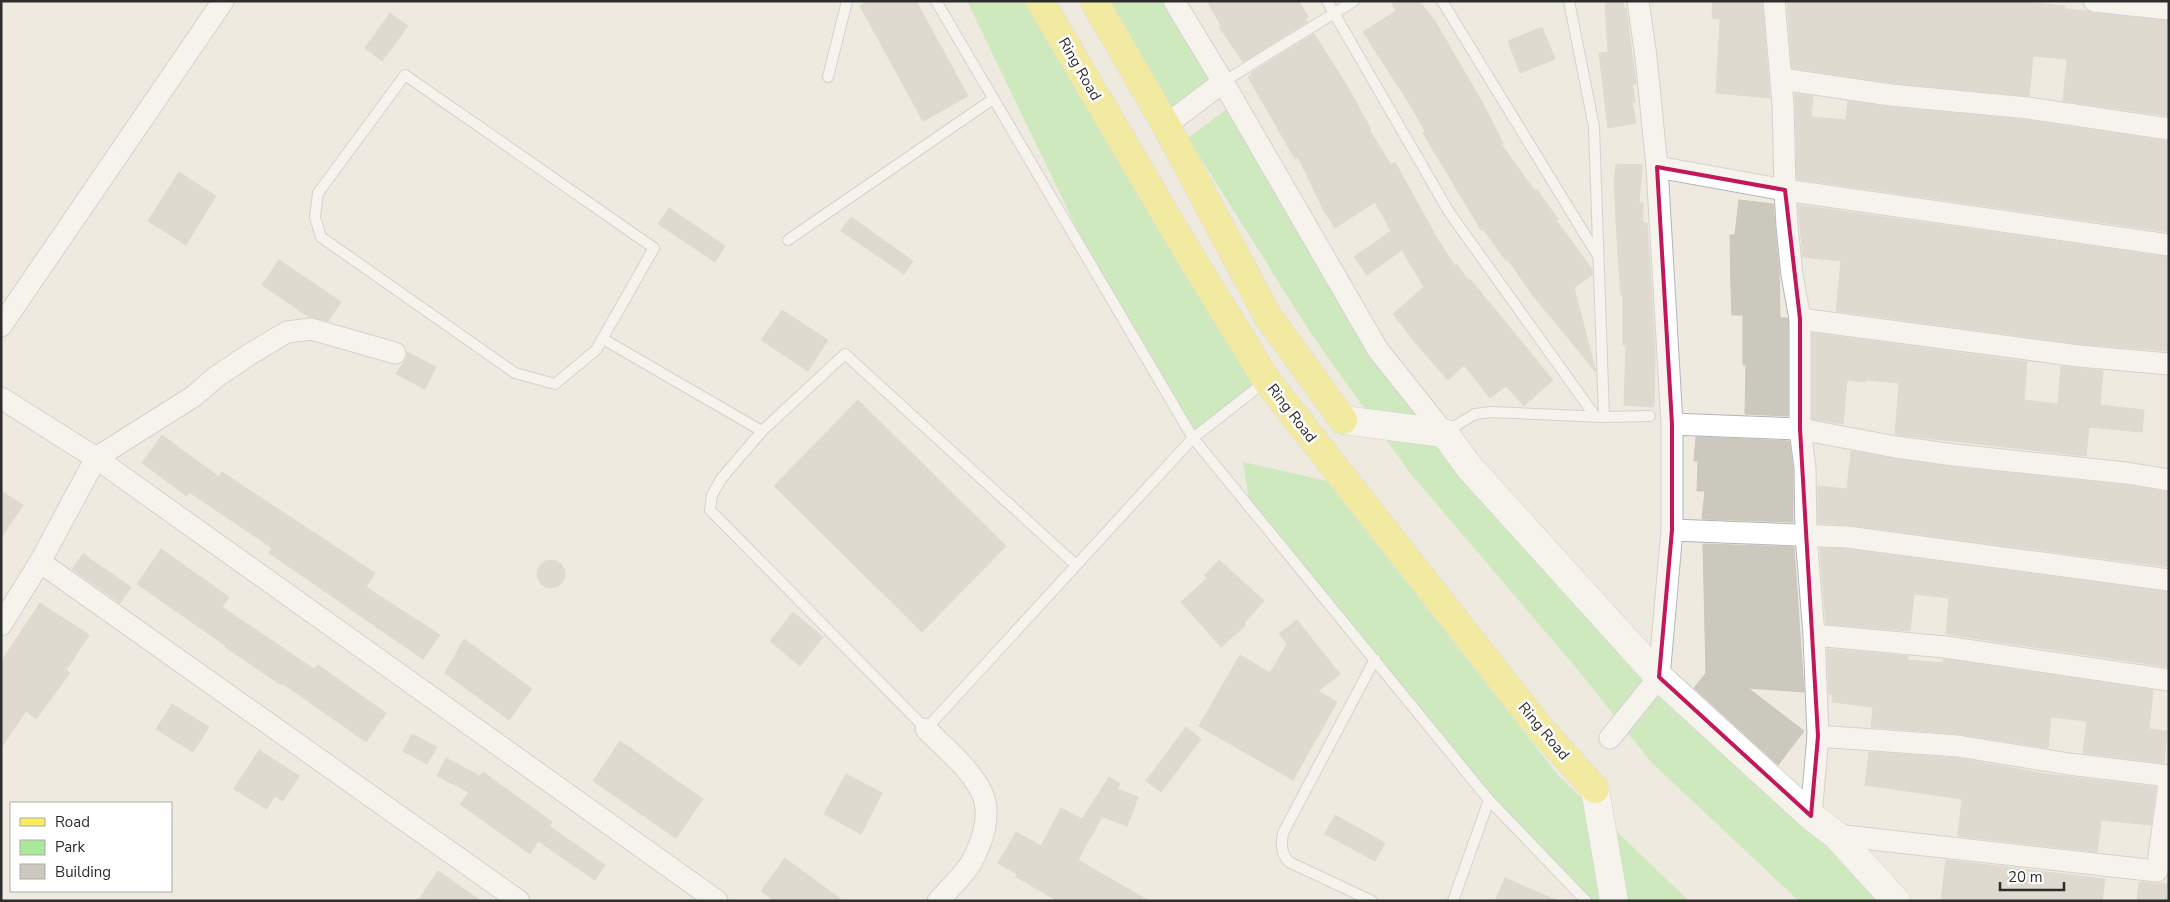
<svg xmlns="http://www.w3.org/2000/svg" width="2170" height="902" font-family="'Nunito Sans',sans-serif">
<style>
.green{fill:#a8e899}
.building{fill:#cbc8bd;stroke:#cbc7b8}
.lines{fill:none;stroke-linecap:round;stroke-linejoin:round}
.lane-casing{stroke:#b3b3c1;stroke-width:12}
.street-casing{stroke:#b3b3c1;stroke-width:23}
.secondary-casing{stroke:#b3b3c1;stroke-width:29}
.primary-casing{stroke:#c8c8c8;stroke-width:29}
.lane{stroke:#fff;stroke-width:10}
.street{stroke:#fff;stroke-width:21}
.secondary{stroke:#fff;stroke-width:28}
.primary{stroke:#f9eb5a;stroke-width:28}
.marked{fill:none;stroke:#c2185b;stroke-width:4;stroke-linejoin:round}
.labels{text-anchor:middle;stroke-width:5;stroke-linejoin:round;paint-order:stroke}
.street-label{font-size:15px;fill:#2d2d2d;stroke:#fff}
</style>
<rect width="100%" height="100%" fill="#efeadf"/>
<!-- green -->
<g class="green">
<path d="M967,1H1040L1267,381L1193,438L1111,299Z"/>
<path d="M1094,1H1174L1223,82L1166,125Z"/>
<path d="M1235,103L1378,350L1659,677L1899,901H1799L1651,762L1578,670L1410,473L1310,332L1188,138Z"/>
<path d="M1243,462L1327,481L1558,775L1689,901H1582L1548,870L1460,766L1250,507Z"/>
</g>
<!-- building -->
<g class="building">
<path d="M869,1H916L968,96L923,121L860,6Z"/>
<path d="M1207,1H1299L1308,17L1306,19L1307,22L1243,62L1219,27L1221,25Z"/>
<path d="M1391,1H1419L1434,19L1482,102L1503,143L1501,144L1535,191L1537,190L1558,219L1556,220L1592,269V275L1574,288L1596,372L1534,297L1508,260L1506,261L1483,229L1481,230L1423,133L1425,131L1409,103L1363,32L1396,11Z"/>
<path d="M1605,1H1623L1624,8H1626L1636,84L1632,85L1635,102H1632L1636,123L1608,128L1599,53L1608,52Z"/>
<path d="M1713,1H1762L1770,98L1716,93L1720,19L1712,18Z"/>
<path d="M1787,1H2010L2065,6V9L2086,11L2093,13L2169,21V116L2063,101L2067,59L2033,56L2029,96L1892,83L1792,68Z"/>
<path d="M390,13L408,26L382,61L365,48Z"/>
<path d="M1542,27L1555,59L1520,73L1508,41Z"/>
<path d="M1314,34L1349,89L1371,130L1370,131L1391,165L1395,162L1438,240L1455,266L1457,264L1468,280L1470,279L1553,380L1524,406L1506,386L1490,398L1464,365L1448,380L1418,346L1393,314L1424,287L1402,250L1367,275L1354,257L1391,231L1375,202L1335,228L1324,211L1298,157L1295,159L1248,77L1252,75L1251,73Z"/>
<path d="M1795,94L1813,96L1811,117L1846,120L1848,101L1890,107L2026,120L2169,141V232L1797,179Z"/>
<path d="M1616,164L1642,165L1639,203H1643V223H1647L1650,269L1655,353L1654,407L1624,405L1626,346H1623V295H1621L1618,257L1614,182Z"/>
<path d="M179,172L216,196L186,245L148,221Z"/>
<path d="M1739,200L1773,204L1779,272L1780,318H1787L1788,320V416L1745,414L1746,365H1743V315H1732L1731,289L1730,235H1735Z"/>
<path d="M1798,205L2169,257V351L2080,344L1836,311L1841,261L1803,257Z"/>
<path d="M669,208L725,246L715,262L658,224Z"/>
<path d="M851,217L913,261L904,274L841,231Z"/>
<path d="M279,260L341,302L328,321L309,317L262,285Z"/>
<path d="M782,310L828,340L808,371L761,340Z"/>
<path d="M1812,333L2027,362L2024,400L2058,404L2061,366L2103,371L2100,405L2144,410L2142,432L2089,427L2086,456L1898,435L1895,434L1899,383L1865,380V382L1847,380L1843,424L1812,419Z"/>
<path d="M407,352L436,367L425,389L396,374L407,357Z"/>
<path d="M858,400L1006,546L922,632L774,486Z"/>
<path d="M162,435L219,477L222,472L375,573L366,587L440,635L423,659L269,553L272,548L189,492L187,496L142,463Z"/>
<path d="M1696,437L1789,441L1793,469V522L1702,519L1705,491H1697L1698,461H1694Z"/>
<path d="M1851,451L1952,467L2124,485L2169,492V567L1849,525L1818,523V486L1847,489Z"/>
<path d="M1,491L23,505L1,538Z"/>
<path d="M1703,544L1794,547L1804,692L1748,688L1804,731L1778,765L1694,688L1706,673Z"/>
<path d="M1820,548L1846,549L2169,592V667L1946,634L1949,598L1914,594L1910,631L1826,624Z"/>
<path d="M161,549L229,597L222,607L314,669L318,665L386,713L366,742L282,683L281,685L225,647L226,646L137,584Z"/>
<path d="M83,554L131,587L120,603L72,569Z"/>
<circle cx="551" cy="574" r="14"/>
<path d="M1219,560L1264,601L1244,623L1246,625L1221,647L1181,602L1207,578L1204,576Z"/>
<path d="M40,603L89,635L66,670L70,673L36,719L26,711L1,748V662Z"/>
<path d="M793,612L823,637L800,666L770,641Z"/>
<path d="M1297,620L1340,674L1318,691L1337,702L1293,780L1199,726L1240,655L1270,673L1287,644L1279,634Z"/>
<path d="M464,639L532,689L509,720L445,673Z"/>
<path d="M1827,649L1908,656V660L1943,663L1944,659L2153,690L2149,729L2167,731L2164,763L2083,753L2087,721L2051,717L2048,748L1959,734L1871,727L1873,707L1832,702L1833,695L1829,694Z"/>
<path d="M172,704L209,727L193,752L156,729Z"/>
<path d="M1186,727L1201,739L1161,792L1146,781Z"/>
<path d="M412,734L437,747L427,764L403,751Z"/>
<path d="M620,741L703,799L676,838L593,781Z"/>
<path d="M259,750L299,776L283,801L275,796L267,809L234,789Z"/>
<path d="M1869,752L1957,758L2046,774L2156,787L2151,825L2101,820L2097,852L1958,836L1962,799L1865,785Z"/>
<path d="M446,758L480,776L483,772L552,822L549,826L605,865L595,880L538,841L530,854L460,804L469,792L437,776Z"/>
<path d="M846,774L882,793L861,834L824,814Z"/>
<path d="M1109,777L1120,784L1117,789L1138,797L1127,826L1103,817L1104,813L1078,860L1149,901H1058L1016,877L1017,874L998,863L1016,832L1041,846L1061,808L1082,819Z"/>
<path d="M1335,815L1385,843L1375,861L1325,834Z"/>
<path d="M785,858L843,901H774L761,891Z"/>
<path d="M1946,860L2105,879L2102,901H1941Z"/>
<path d="M438,871L481,901H418Z"/>
<path d="M1505,878L1558,901H1495Z"/>
<path d="M2139,882L2169,884V901H2137Z"/>
</g>
<g class="lines">
<!-- lane casing -->
<g class="lane-casing">
<g id="lane">
<path d="M936,1L1193,438L1266,381"/>
<path d="M1327,1L1449,212L1595,416"/>
<path d="M1442,1L1598,256"/>
<path d="M1569,1L1594,127L1604,417"/>
<path d="M405,75L654,248L596,350L555,384L515,373L321,237L315,217L318,193Z"/>
<path d="M828,77L847,1"/>
<path d="M1223,82L1354,1"/>
<path d="M788,240L993,99"/>
<path d="M603,339L762,431"/>
<path d="M1445,432L1475,414L1492,412L1604,417L1650,416"/>
<path d="M1076,565L845,354L762,431L721,479L712,495L710,510L926,729L1193,438L1489,800L1586,901"/>
<path d="M1372,901L1289,862C1281,853 1281,845 1283,833L1375,659"/>
<path d="M1453,901L1489,800"/>
</g>
</g>
<!-- street casing -->
<g class="street-casing">
<g id="street">
<path d="M1174,1L1223,82L1378,350L1444,433"/>
<path d="M1774,1L1783,103L1785,190L1787,226L1792,275L1800,319V429L1805,468L1806,535L1814,635"/>
<path d="M2094,1L2169,9"/>
<path d="M1781,79L1891,95L2028,108L2169,129"/>
<path d="M1166,125L1223,82"/>
<path d="M1657,167L1785,190L2169,245"/>
<path d="M1800,319L2079,356L2169,364"/>
<path d="M1,326L223,1"/>
<path d="M1,398L96,458L717,901"/>
<path d="M1672,424L1800,429L1896,447L1954,455L2126,473L2169,480"/>
<path d="M1672,530L1847,537L2169,580"/>
<path d="M40,562L519,901"/>
<path d="M1,625L40,562L96,458L194,396L216,377L247,356L287,332L311,329L395,353"/>
<path d="M926,729C945,748 970,768 982,793C992,815 982,843 971,863C963,876 949,889 938,901"/>
<path d="M1818,736L1814,635L1945,647L2169,680"/>
<path d="M1610,738L1659,677L1672,530V424L1657,167L1646,57L1638,1"/>
<path d="M1811,816L1818,736L1958,746L2069,764L2169,776"/>
<path d="M1836,835L2157,871L2169,783"/>
</g>
</g>
<!-- secondary casing -->
<g class="secondary-casing">
<g id="secondary">
<path d="M1343,420L1444,433L1470,468L1659,677L1811,816L1836,835L1896,901"/>
<path d="M1595,789L1614,901"/>
</g>
</g>
<!-- primary casing -->
<g class="primary-casing">
<g id="primary">
<path d="M1040,1L1183,244L1267,381L1540,728L1595,789"/>
<path d="M1094,1L1166,125L1267,315L1343,420"/>
</g>
</g>
<!-- lane -->
<use href="#lane" class="lane"/>
<!-- street -->
<use href="#street" class="street"/>
<!-- secondary -->
<use href="#secondary" class="secondary"/>
<!-- primary -->
<use href="#primary" class="primary"/>
</g>
<!-- marked area -->
<path d="M0 0H2170V902H0ZM1657,167L1785,190L1800,319V429L1818,736L1811,816L1659,677L1672,530V424Z" fill="#efeadf" fill-opacity=".55" fill-rule="evenodd"/>
<path class="marked" d="M1657,167L1785,190L1800,319V429L1818,736L1811,816L1659,677L1672,530V424Z"/>
<g class="labels">
<!-- street labels -->
<g class="street-label">
<text transform="translate(1080 69) rotate(60)" y="5">Ring Road</text>
<text transform="translate(1292 413) rotate(52)" y="5">Ring Road</text>
<text transform="translate(1544 731) rotate(50)" y="5">Ring Road</text>
</g>
</g>
<!-- border -->
<rect width="2170" height="902" fill="none" stroke="#2d2d2d" stroke-width="5"/>
<!-- legend -->
<rect x="10" y="802" width="162" height="90" fill="#ffffff" stroke="#ababab"/>
<rect x="20" y="818" width="25" height="8" fill="#f9eb5a" stroke="#ababab"/>
<text x="55" y="827" font-size="15" fill="#2d2d2d">Road</text>
<rect x="20" y="840" width="25" height="15" fill="#a8e899" stroke="#ababab"/>
<text x="55" y="852" font-size="15" fill="#2d2d2d">Park</text>
<rect x="20" y="864" width="25" height="15" fill="#cbc8bd" stroke="#ababab"/>
<text x="55" y="877" font-size="15" fill="#2d2d2d">Building</text>
<!-- scale -->
<path d="M2000 882v8h64v-8" fill="none" stroke="#2d2d2d" stroke-width="2.5"/>
<text x="2008" y="882" font-size="15" fill="#2d2d2d" stroke="#ffffff" stroke-width="4" paint-order="stroke">20 m</text>
</svg>
